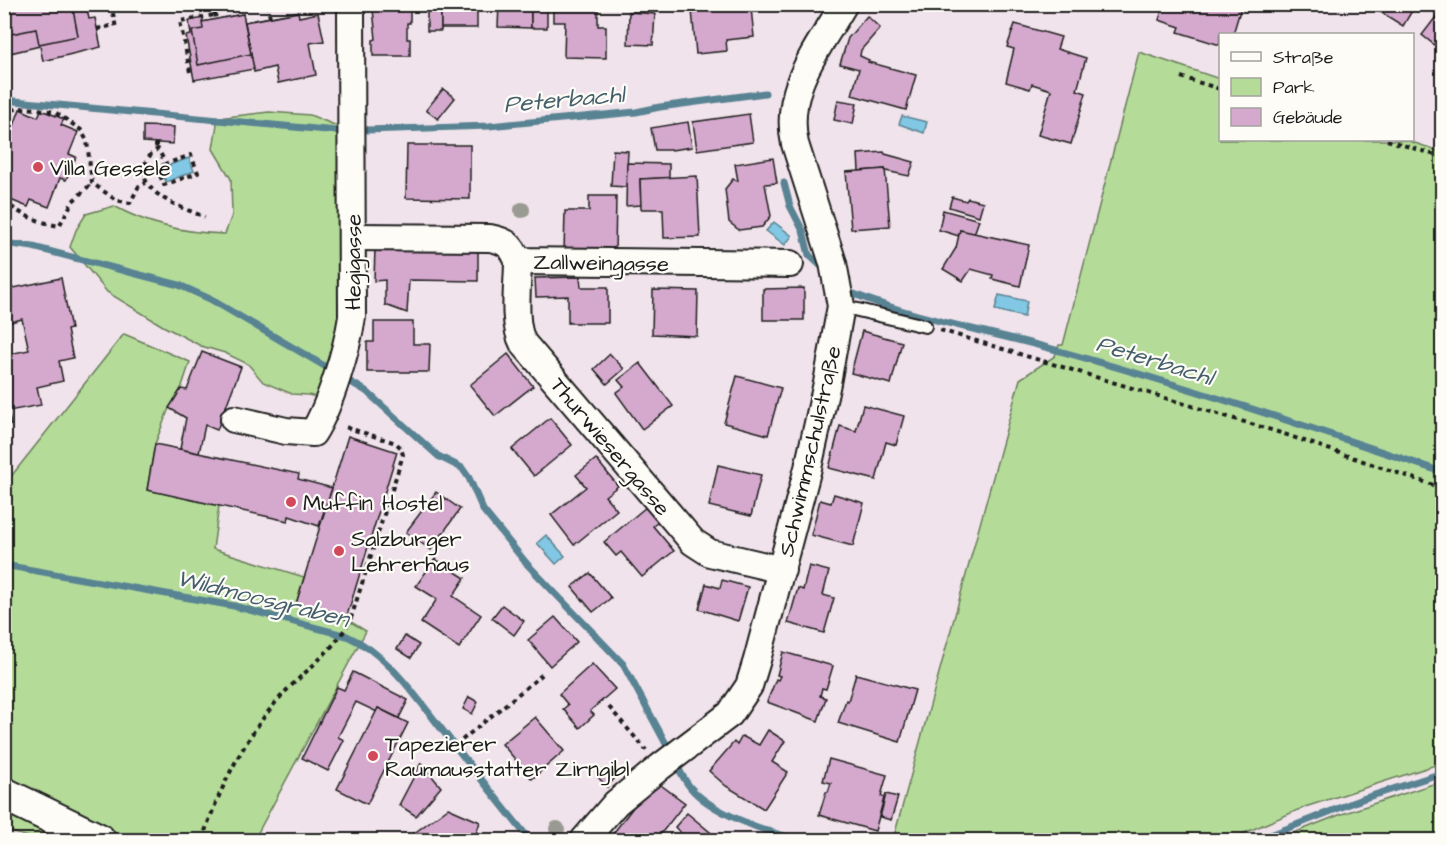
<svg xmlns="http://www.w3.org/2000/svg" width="1447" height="845" font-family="'Architects Daughter',sans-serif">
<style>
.green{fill:#b4dc98;stroke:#687c5a;stroke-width:1.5}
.water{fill:#82c7e3;stroke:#598393;stroke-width:1.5}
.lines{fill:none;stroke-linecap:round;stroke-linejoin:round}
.stream{stroke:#598393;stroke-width:7}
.building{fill:#d5a9ce;stroke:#1c1c1c;stroke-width:1.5}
.service-casing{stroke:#1c1c1c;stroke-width:16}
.minor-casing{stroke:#1c1c1c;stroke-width:30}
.tertiary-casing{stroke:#1c1c1c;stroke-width:36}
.path{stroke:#1c1c1c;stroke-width:4;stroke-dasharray:4.5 4.5;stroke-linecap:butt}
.service{stroke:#fdfcf7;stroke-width:12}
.minor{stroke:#fdfcf7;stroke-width:26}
.tertiary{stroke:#fdfcf7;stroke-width:32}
.tree{fill:#999a91}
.poi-dot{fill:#d1495b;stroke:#fdfcf7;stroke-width:2}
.labels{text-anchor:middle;stroke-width:4.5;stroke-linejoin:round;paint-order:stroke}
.poi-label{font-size:22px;fill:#1c1c1c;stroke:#fdfcf7;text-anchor:start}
.street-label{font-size:22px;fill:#1c1c1c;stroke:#fdfcf7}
.water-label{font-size:24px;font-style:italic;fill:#45606c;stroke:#fdfcf7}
</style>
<rect width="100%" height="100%" fill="#f1e3eb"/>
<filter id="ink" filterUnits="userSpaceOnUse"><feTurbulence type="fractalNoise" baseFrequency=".0167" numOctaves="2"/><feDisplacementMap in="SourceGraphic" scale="12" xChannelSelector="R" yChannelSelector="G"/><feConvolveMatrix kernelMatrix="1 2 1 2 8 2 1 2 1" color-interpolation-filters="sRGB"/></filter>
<g filter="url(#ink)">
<!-- green -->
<g class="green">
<path d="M1139,52L1220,79V140H1406L1442,152V763L1305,807L1228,840H893L1020,379L1055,356L1059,345H1063Z"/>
<path d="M269,112L310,115L337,126L360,149L361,300L337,325L332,349L334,401L308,395L292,394L263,382L248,364L225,353L201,346L163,326L107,292L70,247L76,230L86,214L114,206C148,225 186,233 225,234L232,215L231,179L213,149L218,118Z"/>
<path d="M124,334L190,362L181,389L169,408L155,444L147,490L219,506L213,549L304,577L296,604L346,619L366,631L254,840H38L5,830V484Z"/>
<path d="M1442,781V840H1276L1339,815Z"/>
</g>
<!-- water -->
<g class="water">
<path d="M902,116L927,122L924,133L899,124Z"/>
<path d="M189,158L194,171L166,182L161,168Z"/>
<path d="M774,222L792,236L785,245L766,231Z"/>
<path d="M999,295L1027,301L1024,317L995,310Z"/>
<path d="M546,535L565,556L556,564L537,543Z"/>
</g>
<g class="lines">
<!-- stream -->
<g class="stream">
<path d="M4,100L337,131"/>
<path d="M366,130L489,126L636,112L660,107L765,93"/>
<path d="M784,183L790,206L803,231L809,255L823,268"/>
<path d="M4,243L33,247L179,285L210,299L333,371"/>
<path d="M854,294C919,320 989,331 1056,350C1186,386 1315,429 1442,472"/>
<path d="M342,377L366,391L438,456L462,468L469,478L483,510L527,564L623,664L671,753"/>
<path d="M4,565L234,606L347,636C390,655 418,700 447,736C475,771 502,806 530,840"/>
<path d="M676,763C680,771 684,780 690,787C711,813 767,832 798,840"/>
<path d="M1258,840L1362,799L1442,773"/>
</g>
</g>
<!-- building -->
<g class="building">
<path d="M4,4H86L89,19L95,18L101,47L43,61L40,46L10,53L4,27Z"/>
<path d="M20,4H72L78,36L39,44L36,29L6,35L4,11L21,7Z"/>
<rect x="427" y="4" width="14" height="27"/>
<rect x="441" y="4" width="36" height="24"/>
<path d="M499,4H531V28L498,27Z"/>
<path d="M553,4H569V8H598V26H606V58L564,57L565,22H553Z"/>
<path d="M1164,4H1242L1233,34H1220V45L1178,32L1180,27L1159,20Z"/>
<path d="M1368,4H1416L1403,26Z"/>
<path d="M724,7V11L751,8L754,37L726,40L727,51L696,54L692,10Z"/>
<rect x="531" y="8" width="16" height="20"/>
<path d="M373,9H410V23H407V39H410V56H373V40L376,39Z"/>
<path d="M1442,9V51L1422,35Z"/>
<path d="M297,12L301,32L320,28L323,40L309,42L311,55L280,61L278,54L252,59L245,22Z"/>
<path d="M298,12L299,17L318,13L324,41L310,43L316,75L278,83L275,67L254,72L245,22Z"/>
<path d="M629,12L655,14L653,45L628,44Z"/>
<path d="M243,14L254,69L194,80L186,36L191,35L189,21L203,18V22Z"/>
<path d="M243,14L251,54L198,65L192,31L203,29L202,22Z"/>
<path d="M867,16L880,28L861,50L860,56L869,60L868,62L916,75L906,110L852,95L859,69L840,64L848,38Z"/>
<path d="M1015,24L1061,37L1057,49L1086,58L1077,90L1086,93L1071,144L1038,135L1051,90L1032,84L1030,89L1006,82L1014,49L1007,47Z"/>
<path d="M443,89L455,98L438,119L426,110Z"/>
<path d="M838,100L857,103L853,124L834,120Z"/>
<path d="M20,109L38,117L41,110L64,119L61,125L78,132L69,154L76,157L66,180L60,178L49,207L31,200L28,207L8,199L11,192L4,190V130L5,128L12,131Z"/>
<path d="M749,114L753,142L697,150L693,122Z"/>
<path d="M688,122L692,147L671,150H655L651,128Z"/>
<path d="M143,126L174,127L173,144L143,142Z"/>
<path d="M407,145H470V199L406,198Z"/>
<path d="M613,150L628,151L626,187L611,186Z"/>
<path d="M884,152L885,154L914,162L909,176L886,171L885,169L859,171L858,154Z"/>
<path d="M773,158L777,183L765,184L771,216L762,227L739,230L729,222L725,189L733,179L738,181L735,164Z"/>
<path d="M627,163L669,164V178L640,179L641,205L626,206Z"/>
<path d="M885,169L890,226L851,229L846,172Z"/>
<path d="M697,176L700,237L664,238L663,209H641L640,179Z"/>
<path d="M589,196H616L615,253H564L565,211H589Z"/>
<path d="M952,197L966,201L968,198L983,202L979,216L949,207Z"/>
<path d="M943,210L979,220L974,234L960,230L959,236L939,230Z"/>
<path d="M960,230L1029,245L1020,286L992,279L993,275L971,269L963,281L943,269L956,248Z"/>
<path d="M375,248L478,249V281L409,280L407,313L385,305V280L374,281Z"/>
<path d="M580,277L581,287H608V323H568V296L536,297L535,278Z"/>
<path d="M61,278L71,329L67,330L73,358L59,361L63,381L37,387L41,405L8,411L11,425L4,426V355L29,350L22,319L7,323L4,311V290Z"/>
<path d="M804,288V320H763V289Z"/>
<path d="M653,290L698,291L697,336L652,334Z"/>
<path d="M374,322H413V344H430L429,372H367V342H374Z"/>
<path d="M862,331L902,342L891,384L851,373Z"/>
<path d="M202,352L241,367L217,430L205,425L199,453L180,449L186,418L169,408L181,389L187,390Z"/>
<path d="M508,354L533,386L495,416L470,385Z"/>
<path d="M610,354L624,369L607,384L594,369Z"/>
<path d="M640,363L673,406L642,429L616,393L624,387L618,380Z"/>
<path d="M737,376L781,388L768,435L724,423Z"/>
<path d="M863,405L904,416L896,445L886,442L876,480L829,468L840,426L856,431Z"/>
<path d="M550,418L572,445L534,476L512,449Z"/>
<path d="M348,436L397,452L346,619L296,604Z"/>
<path d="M155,444L299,474L298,479L332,488L319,526L289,516L288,521L147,490Z"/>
<path d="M596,459L618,486L605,496L617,510L574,545L551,515L586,487L576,475Z"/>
<path d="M718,465L761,475L751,516L709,506Z"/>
<path d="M436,492L460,509L431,550L406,532Z"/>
<path d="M834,494L864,503L853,546L811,535L820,500L831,503Z"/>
<path d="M646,507L658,522L653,526L674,551L642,577L621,552L616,556L604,542Z"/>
<path d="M435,559L465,578L453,596L481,615L459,648L421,623L437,599L416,586Z"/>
<path d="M809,566L829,571L823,595L834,598L824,633L788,623L798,588L803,590Z"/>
<path d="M590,573L611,598L593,612L572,587Z"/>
<path d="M722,580L748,587L738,621L699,609L706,584L720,588Z"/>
<path d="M502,605L524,621L514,635L492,618Z"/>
<path d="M555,617L577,642L550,666L528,640Z"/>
<path d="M405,636L419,645L411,658L397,649Z"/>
<path d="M783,652L833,666L826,689L822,688L820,696L826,698L818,721L767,702L776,679L778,680L780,676L777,675Z"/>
<path d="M592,664L615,689L590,711L594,715L580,728L563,709L568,705L559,694Z"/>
<path d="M353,672L408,700L399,718L378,708L377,712L356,702L338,737L344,740L328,771L302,758L337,687L344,690Z"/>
<path d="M856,674L915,690L900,742L838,723L846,700L848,701Z"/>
<path d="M469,697L478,702L472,714L463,709Z"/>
<path d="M378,708L408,723L367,804L337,789Z"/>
<path d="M535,717L564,751L532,779L502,744Z"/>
<path d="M768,730L785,741L772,762L788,772L764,809L726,786L709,771L734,742L737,745L742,736L759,745Z"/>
<path d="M829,759L887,775L881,796L884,798L875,831L819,815L826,792H828L831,783L823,781Z"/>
<path d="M421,763L441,787L416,816L399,805Z"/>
<path d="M603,770L614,779L607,787L597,776Z"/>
<path d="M654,780L685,803L656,840H608Z"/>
<path d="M886,794L898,797L891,820L880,817Z"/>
<path d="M448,808L480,822L474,840H450L438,833L434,840H405Z"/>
<path d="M687,813L715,836L725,840H687L675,827Z"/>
</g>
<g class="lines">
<!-- service casing -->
<g class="service-casing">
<path id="service" d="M841,306L925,326"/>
</g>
<!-- minor casing -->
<g class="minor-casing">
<g id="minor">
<path d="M352,237L490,238C506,241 512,245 518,261L790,264"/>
<path d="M518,261C518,285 512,322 523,343L693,542L710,553L782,570"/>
<path d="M234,419L286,431L313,433C330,406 347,349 352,317L351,4"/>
<path d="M584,840L616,803L660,767L730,714L749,686L757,660L808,468L827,383L841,306L833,263L795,144C783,89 818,49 844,4"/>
</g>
</g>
<!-- tertiary casing -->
<g class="tertiary-casing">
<path id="tertiary" d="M4,794L99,840"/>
</g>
<!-- path -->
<g class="path">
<path d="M111,4L116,28"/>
<path d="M213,4L216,19"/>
<path d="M267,4L270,17"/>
<path d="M97,29L115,25"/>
<path d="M190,72L180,21L215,15"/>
<path d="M1181,77L1220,89"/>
<path d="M4,114L18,108L38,109L55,112L81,130L87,141L92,183L116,200L130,203L139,186L146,183"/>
<path d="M1387,140L1442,157"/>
<path d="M156,143V150"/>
<path d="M166,164L157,168L164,185L198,173L191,155L166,164L158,149C150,154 144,161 144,172C144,196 186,209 205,217"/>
<path d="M4,201C20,215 39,222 59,226L73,201L92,183"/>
<path d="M940,330L1281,433L1442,488"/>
<path d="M609,707L646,750"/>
<path d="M462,740L544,673"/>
<path d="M202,840C220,787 246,734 284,693C307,669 337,648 351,618L403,455L401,448L396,443L342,426"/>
</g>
<!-- service -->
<use href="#service" class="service"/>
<!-- minor -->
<use href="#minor" class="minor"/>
<!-- tertiary -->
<use href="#tertiary" class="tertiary"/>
</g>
<!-- trees -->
<g class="tree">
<circle cx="522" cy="210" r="8"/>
<circle cx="557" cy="829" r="8"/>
</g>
</g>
<!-- markers -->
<g class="poi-dot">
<circle cx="38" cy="167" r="6"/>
<circle cx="291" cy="502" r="6"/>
<circle cx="339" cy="551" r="6"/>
<circle cx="373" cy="756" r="6"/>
</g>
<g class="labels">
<!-- poi labels -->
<g class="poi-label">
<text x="50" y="175">Villa Gessele</text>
<text x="303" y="510">Muffin Hostel</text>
<text x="351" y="546">Salzburger<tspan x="351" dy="25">Lehrerhaus</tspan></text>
<text x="385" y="751">Tapezierer<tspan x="385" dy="25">Raumausstatter Zirngibl</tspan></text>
</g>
<!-- street labels -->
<g class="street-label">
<text transform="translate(352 262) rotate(-90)" y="8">Hegigasse</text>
<text transform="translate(601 262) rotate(1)" y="8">Zallweingasse</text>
<text transform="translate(611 446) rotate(50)" y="8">Thurwiesergasse</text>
<text transform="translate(809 451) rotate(-77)" y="8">Schwimmschulstraße</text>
</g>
<!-- water labels -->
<g class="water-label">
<text transform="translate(564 99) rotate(-5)" y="8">Peterbachl</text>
<text transform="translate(1155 360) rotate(17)" y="8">Peterbachl</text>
<text transform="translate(263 598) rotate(14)" y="8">Wildmoosgraben</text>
</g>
</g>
<!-- margin -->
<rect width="1447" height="845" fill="none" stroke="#fdfcf7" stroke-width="24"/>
<rect x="12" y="12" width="1423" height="821" fill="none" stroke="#1c1c1c" stroke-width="2" filter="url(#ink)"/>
<!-- legend -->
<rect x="1219" y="33" width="195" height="108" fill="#fdfcf7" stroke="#a3a29f" stroke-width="1.5"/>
<rect x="1231" y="52" width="30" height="9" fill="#fdfcf7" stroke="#a3a29f" stroke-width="1.5"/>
<text x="1273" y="63" font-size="18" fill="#1c1c1c">Straße</text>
<rect x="1231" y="78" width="30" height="18" fill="#b4dc98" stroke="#a3a29f" stroke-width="1.5"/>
<text x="1273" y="93" font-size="18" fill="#1c1c1c">Park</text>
<rect x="1231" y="108" width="30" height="18" fill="#d5a9ce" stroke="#a3a29f" stroke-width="1.5"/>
<text x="1273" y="123" font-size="18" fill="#1c1c1c">Gebäude</text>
</svg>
